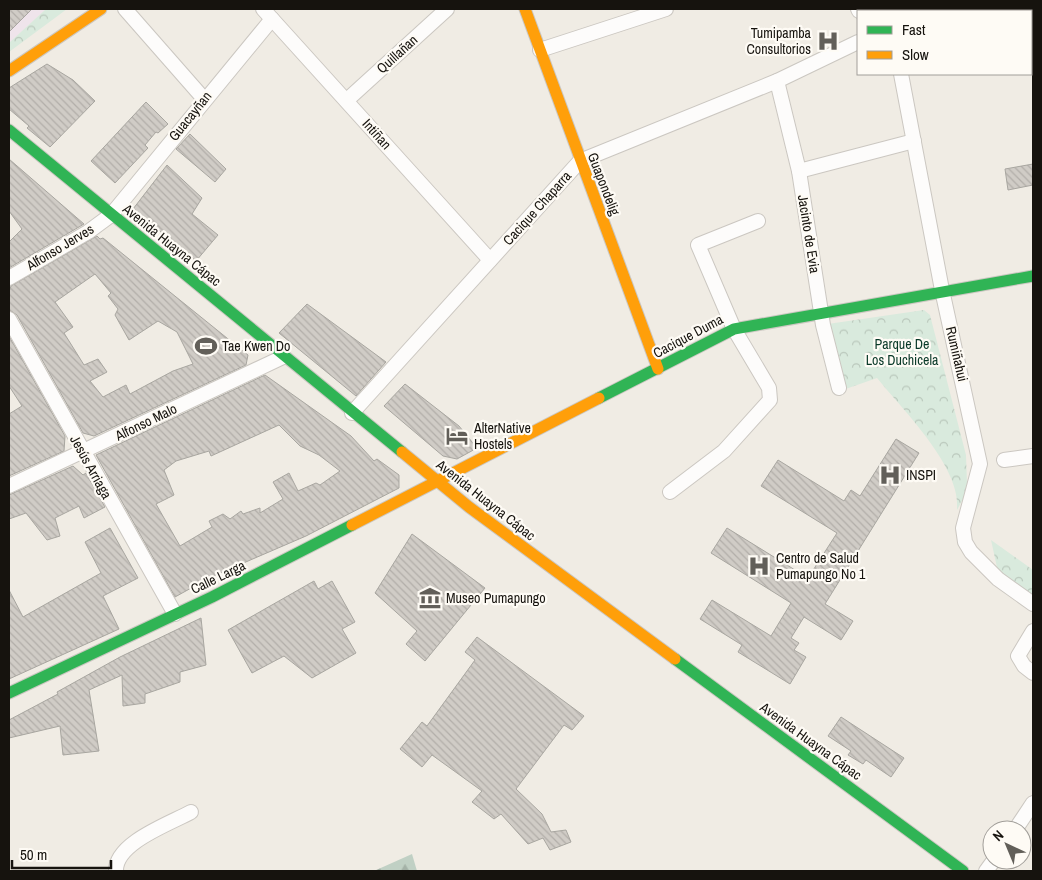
<svg xmlns="http://www.w3.org/2000/svg" width="1042" height="880" font-family="'Archivo Narrow',sans-serif">
<style>
.education{fill:#efe4eb}
.forest{fill:url(#forest-firs)}
.park{fill:url(#park-crowns)}
.building{fill:url(#building-back-hatch);stroke:#a8a6a0;fill-rule:evenodd}
.lines{fill:none;stroke-linecap:round;stroke-linejoin:round}
.street-casing{stroke:#cbc7c1;stroke-width:16}
.fast-casing{stroke:#cbc7c1;stroke-width:13}
.slow-casing{stroke:#cbc7c1;stroke-width:13}
.street{stroke:#fdfcfb;stroke-width:14}
.fast{stroke:#30b455;stroke-width:11}
.slow{stroke:#ff9f0a;stroke-width:11}
.labels{text-anchor:middle;stroke-width:4.5;stroke-linejoin:round;paint-order:stroke}
.poi-label{font-size:14px;fill:#16130e;stroke:#fefbf5;text-anchor:start}
.street-label{font-size:14px;fill:#16130e;stroke:#fefbf5}
.park-label{font-size:14px;fill:#093928;stroke:#fefbf5}
</style>
<defs>
<pattern id="forest-firs" width="22" height="20" patternUnits="userSpaceOnUse" patternTransform="scale(1.25)"><rect width="22" height="20" fill="#c0d0c4"/><path d="M5 1l3.5 6h-7zM16 11l3.5 6h-7z" fill="#a4b2a7"/></pattern>
<pattern id="park-crowns" width="20" height="18" patternUnits="userSpaceOnUse" patternTransform="scale(1.25)"><rect width="20" height="18" fill="#d9eadd"/><path d="M2 6a3 3 0 1 1 6 0M12 15a3 3 0 1 1 6 0" fill="none" stroke="#bac8bc"/></pattern>
<pattern id="building-back-hatch" width="6" height="6" patternUnits="userSpaceOnUse" patternTransform="scale(1.25)"><rect width="6" height="6" fill="#d0ccc6"/><path d="M-1 5l2 2M0 0l6 6M5-1l2 2" fill="none" stroke="#b2aea9"/></pattern>
</defs>
<rect width="100%" height="100%" fill="#f0ece4"/>
<!-- education -->
<path class="education" d="M9,9H46L9,43Z"/>
<!-- forest -->
<path class="forest" d="M412,854L417,871H374Z"/>
<!-- park -->
<g class="park">
<path d="M46,9H67L9,52V43Z"/>
<path d="M924,310L930,315L966,455L967,483L964,497L957,510C962,468 903,410 877,378L837,392L817,327L814,326Z"/>
<path d="M991,540L1033,570V597L998,572Z"/>
</g>
<!-- building -->
<g class="building">
<path d="M9,9H32L9,32Z"/>
<path d="M47,64L73,80L95,101L50,147L27,128L29,126L9,109V88Z"/>
<path d="M146,102L168,124L158,133L156,132L145,145L148,148L115,183L91,161Z"/>
<path d="M190,134L226,169L215,182L176,149Z"/>
<path d="M9,159L84,224L9,268V242L22,229L9,211Z"/>
<path d="M1033,164V185L1008,190L1005,169Z"/>
<path d="M167,165L202,198L192,214L218,235L196,261L133,209Z"/>
<path d="M97,236L100,239L103,238L248,355L246,365L94,436L83,433L17,315L9,310V292L11,286ZM95,274L111,293L108,296L118,309L115,315L129,340L158,321L177,332L193,364L173,371L130,394L126,385L103,397L90,381L107,372L98,359L84,365L64,333L73,327L55,302Z"/>
<path d="M307,304L386,362L356,396L279,333Z"/>
<path d="M9,336L65,436L64,451L9,476V414L22,406L9,386Z"/>
<path d="M265,375L351,436L374,461L377,459L399,475V488L306,536L211,577L175,597L96,455ZM279,425L300,446L319,455L340,471L320,485L316,483L298,491L289,473L273,482L283,499L260,513V508L243,514L241,511L230,519L223,514L209,521L212,527L180,546L156,504L174,495L164,470L176,461L209,451L211,456Z"/>
<path d="M405,384L459,426L477,448L457,459L443,456L384,406Z"/>
<path d="M896,439L919,453L825,604L853,621L841,640L804,617L791,638L799,643L794,650L806,657L790,684L738,652L742,645L700,619L712,600L771,636L791,603L711,553L727,528L808,578L837,533L761,486L778,460L844,501L851,490L860,496Z"/>
<path d="M73,466L83,475L86,473L105,507L84,518L79,506L55,518L60,536L47,540L26,513L9,519V495Z"/>
<path d="M110,528L138,578L103,596L119,629L9,679V590L23,617L101,573L85,542Z"/>
<path d="M412,534L485,588L425,661L406,644L417,631L375,593Z"/>
<path d="M314,581L318,589L332,581L355,622L342,629L356,653L312,678L284,656L252,673L228,630Z"/>
<path d="M201,618L206,665L180,672V682L145,694V703L123,706L122,675L89,690L99,751L63,755L60,726L9,738V720L58,694L57,692L120,657Z"/>
<path d="M477,637L584,716L572,730L564,725L516,789L542,814L551,832L566,830L571,842L550,850L543,838L528,844L501,814L494,819L472,802L482,791L432,755L422,767L400,749L422,722L427,726L475,660L465,652Z"/>
<path d="M841,717L904,758L891,777L866,760L863,764L848,755L851,751L828,736Z"/>
</g>
<g class="lines">
<!-- street casing -->
<g class="street-casing">
<g id="street">
<path d="M125,9L204,99"/>
<path d="M263,9L490,260"/>
<path d="M858,9L859,11"/>
<path d="M923,11L928,9"/>
<path d="M540,50L666,9"/>
<path d="M901,74L942,290L980,464L963,528L965,542L971,552L998,579L1033,604"/>
<path d="M777,81L799,171L823,325L839,388"/>
<path d="M347,100L447,9"/>
<path d="M799,171L914,141"/>
<path d="M9,278L88,232L111,215L272,19"/>
<path d="M9,319L175,614"/>
<path d="M352,413L580,161L777,81L858,42"/>
<path d="M1004,460L1033,456"/>
<path d="M9,486L283,357"/>
<path d="M670,492L724,451L770,400L769,388L734,329L698,245L758,221"/>
<path d="M1033,631L1018,656L1024,666L1033,673"/>
<path d="M1015,830L1033,803"/>
<path d="M116,871C115,843 169,824 191,812"/>
<path d="M986,871L994,860"/>
</g>
</g>
<!-- fast casing -->
<g class="fast-casing">
<g id="fast">
<path d="M9,130L402,452"/>
<path d="M599,398L734,329L1033,276"/>
<path d="M675,659L963,871"/>
<path d="M9,693L212,597L352,525"/>
</g>
</g>
<!-- slow casing -->
<g class="slow-casing">
<g id="slow">
<path d="M525,9L658,369"/>
<path d="M9,71L101,9"/>
<path d="M402,452L469,507L675,659"/>
<path d="M352,525L599,398"/>
</g>
</g>
<!-- street -->
<use href="#street" class="street"/>
<!-- fast -->
<use href="#fast" class="fast"/>
<!-- slow -->
<use href="#slow" class="slow"/>
</g>
<!-- icons -->
<defs>
<g id="hospital-bare" transform="scale(1.725)"><path d="M-5-5h3v3.5h4V-5h3V5h-3V1.5h-4V5h-3Z" fill="#625f59" stroke="#fefbf5" stroke-width="2.5" paint-order="stroke"/></g>
<g id="stadium-bare" transform="scale(1.725)"><path d="M0-5a6.5 5 0 1 0 0 10a6.5 5 0 1 0 0-10ZM-3.5-1.8h7v3.6h-7Z" fill="#625f59" stroke="#fefbf5" stroke-width="2.5" paint-order="stroke"/></g>
<g id="hotel-bare" transform="scale(1.725)"><path d="M-6-4.5h1.5V1H6V5H4.5V3h-9V5H-6ZM-4 0a1.8 1.8 0 1 1 3.6 0ZM.5 0V-2.5h3Q6-2.5 6 0Z" fill="#625f59" stroke="#fefbf5" stroke-width="2.5" paint-order="stroke"/></g>
<g id="museum-bare" transform="scale(1.725)"><path d="M0-6L6-3V-2H-6V-3ZM-5-1h2V3h-2ZM-1-1h2V3h-2ZM3-1h2V3H3ZM-6 4H6V6H-6Z" fill="#625f59" stroke="#fefbf5" stroke-width="2.5" paint-order="stroke"/></g>
</defs>
<g fill-rule="evenodd">
<use href="#hospital-bare" x="828" y="41"/>
<use href="#stadium-bare" x="206" y="346"/>
<use href="#hotel-bare" x="457" y="436"/>
<use href="#hospital-bare" x="890" y="475"/>
<use href="#hospital-bare" x="759" y="566"/>
<use href="#museum-bare" x="430" y="598"/>
</g>
<g class="labels">
<!-- poi labels -->
<g class="poi-label">
<text x="811" y="38" text-anchor="end">Tumipamba<tspan x="811" dy="16">Consultorios</tspan></text>
<text x="222" y="351">Tae Kwen Do</text>
<text x="474" y="433">AlterNative<tspan x="474" dy="16">Hostels</tspan></text>
<text x="906" y="480">INSPI</text>
<text x="776" y="563">Centro de Salud<tspan x="776" dy="16">Pumapungo No 1</tspan></text>
<text x="446" y="603">Museo Pumapungo</text>
</g>
<!-- street labels -->
<g class="street-label">
<text transform="translate(397 54) rotate(-42)" y="5">Quillañan</text>
<text transform="translate(190 116) rotate(-51)" y="5">Guacayñan</text>
<text transform="translate(377 134) rotate(48)" y="5">Intiñan</text>
<text transform="translate(604 184) rotate(69)" y="5">Guapondelig</text>
<text transform="translate(537 208) rotate(-48)" y="5">Cacique Chaparra</text>
<text transform="translate(809 234) rotate(81)" y="5">Jacinto de Evia</text>
<text transform="translate(172 245) rotate(39)" y="5">Avenida Huayna Cápac</text>
<text transform="translate(60 247) rotate(-31)" y="5">Alfonso Jerves</text>
<text transform="translate(688 336) rotate(-28)" y="5">Cacique Duma</text>
<text transform="translate(957 354) rotate(77)" y="5">Rumiñahui</text>
<text transform="translate(146 422) rotate(-26)" y="5">Alfonso Malo</text>
<text transform="translate(91 467) rotate(61)" y="5">Jesús Arriaga</text>
<text transform="translate(486 500) rotate(38)" y="5">Avenida Huayna Cápac</text>
<text transform="translate(218 577) rotate(-26)" y="5">Calle Larga</text>
<text transform="translate(811 741) rotate(36)" y="5">Avenida Huayna Cápac</text>
</g>
<!-- park labels -->
<g class="park-label">
<text x="902" y="349">Parque De<tspan x="902" dy="16">Los Duchicela</tspan></text>
</g>
</g>
<!-- border -->
<rect width="1042" height="880" fill="none" stroke="#16130e" stroke-width="20"/>
<!-- legend -->
<rect x="857" y="10" width="175" height="65" fill="#fefbf5" stroke="#a19e99"/>
<rect x="867" y="26" width="25" height="8" fill="#30b455" stroke="#a19e99"/>
<text x="902" y="35" font-size="15" fill="#16130e">Fast</text>
<rect x="867" y="51" width="25" height="8" fill="#ff9f0a" stroke="#a19e99"/>
<text x="902" y="60" font-size="15" fill="#16130e">Slow</text>
<!-- north arrow -->
<g transform="translate(1007 845) rotate(316)"><circle r="24" fill="#fefbf5" stroke="#a19e99"/>
<path d="M0-4L9 19L0 12L-9 19Z" fill="#625f59"/>
<text y="-8" font-size="14" font-weight="bold" text-anchor="middle" fill="#16130e">N</text>
</g>
<!-- scale -->
<path d="M12 860v8h99v-8" fill="none" stroke="#16130e" stroke-width="2.5"/>
<text x="20" y="860" font-size="15" fill="#16130e" stroke="#fefbf5" stroke-width="4" paint-order="stroke">50 m</text>
</svg>
